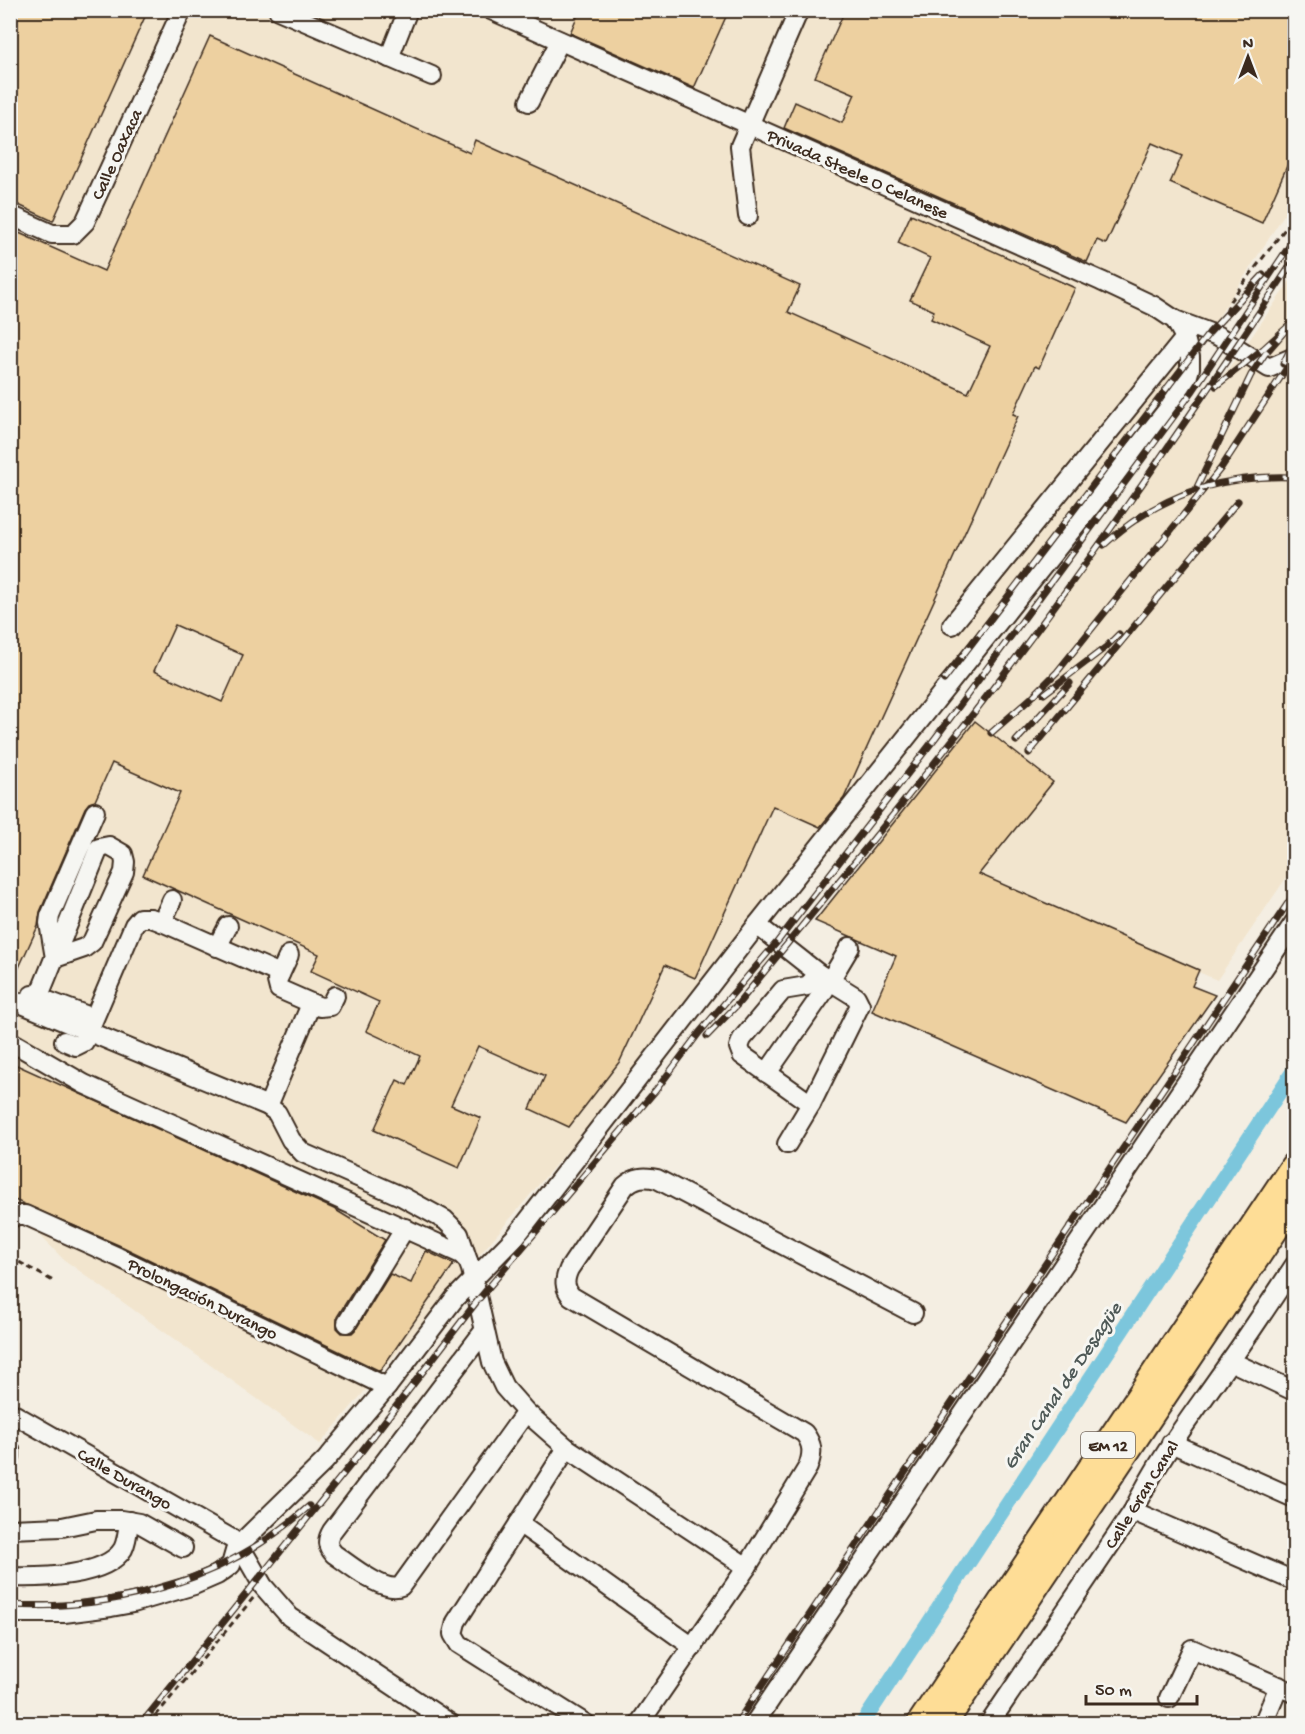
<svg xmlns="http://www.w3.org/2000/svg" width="1305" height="1734" font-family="'Gochi Hand',sans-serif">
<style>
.built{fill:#f2e5ce}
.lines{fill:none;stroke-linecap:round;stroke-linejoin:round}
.canal{stroke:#7cc6dc;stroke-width:15}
.building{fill:#edd0a0;stroke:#3b2a1e;stroke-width:1.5;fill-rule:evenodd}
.minor-casing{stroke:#3b2a1e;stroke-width:22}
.highway-casing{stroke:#3b2a1e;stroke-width:30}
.path{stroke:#3b2a1e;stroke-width:3;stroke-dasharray:6 4.5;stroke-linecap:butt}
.minor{stroke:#f6f6f2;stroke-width:18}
.highway{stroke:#fedd96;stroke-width:26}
.rail-casing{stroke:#3b2a1e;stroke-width:7}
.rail{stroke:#f6f6f2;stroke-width:4.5;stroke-dasharray:14;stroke-linecap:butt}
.labels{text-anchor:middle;stroke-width:6;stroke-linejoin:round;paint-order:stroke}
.shield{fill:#f6f6f2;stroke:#73675e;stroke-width:1.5}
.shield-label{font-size:16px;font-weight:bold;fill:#3b2a1e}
.street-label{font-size:18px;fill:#3b2a1e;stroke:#f6f6f2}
.water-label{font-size:20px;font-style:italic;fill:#4e5957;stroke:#f6f6f2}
</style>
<rect width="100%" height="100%" fill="#f4eee2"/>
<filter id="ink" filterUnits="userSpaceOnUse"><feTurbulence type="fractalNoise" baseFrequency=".0167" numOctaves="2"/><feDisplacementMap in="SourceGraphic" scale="12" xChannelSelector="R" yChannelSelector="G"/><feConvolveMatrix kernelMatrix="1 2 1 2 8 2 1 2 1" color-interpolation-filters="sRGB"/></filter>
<g filter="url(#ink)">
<!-- built -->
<g class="built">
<path d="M10,11H1294V199L1177,382L956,690L320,1444L63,1259L29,1224L11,1213Z"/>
<path d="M1294,275V866L1217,980L880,834L1248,342Z"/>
</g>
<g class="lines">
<!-- canal -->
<path class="canal" d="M862,1724L1294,1070"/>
</g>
<!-- building -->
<g class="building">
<path d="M10,10H148L53,221L10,201Z"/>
<path d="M580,10H729L694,88L570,33Z"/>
<path d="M845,10H1294V150L1262,223L1170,183L1182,156L1152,143L1106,244L1097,240L1087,262L784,128L795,102L842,123L855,94L815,77Z"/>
<path d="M210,36L470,153L475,140L800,286L788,312L968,393L990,346L931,319L934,311L910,300L930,258L898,243L911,214L1075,288L1039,368L1035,366L1013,414L1018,416L844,798L820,827L773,806L695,978L665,965L620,1061L569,1127L530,1109L545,1076L478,1046L451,1105L481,1118L459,1168L374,1130L397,1080L407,1085L420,1056L366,1031L379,1002L311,971L319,954L143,875L180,793L112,763L95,801L89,803L85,808L40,912L38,926L10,987V229L104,271ZM175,625L243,655L222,702L154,671Z"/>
<path d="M975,721L1053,782L979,874L1199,970L1192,986L1215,995L1126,1122L872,1011L896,956L815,921Z"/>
<path d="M10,1062L334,1209L385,1240L337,1317V1328L342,1333H352L356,1329L390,1274L411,1283L426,1251L454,1264L380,1371L123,1247L10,1198Z"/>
</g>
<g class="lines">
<!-- minor casing -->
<g class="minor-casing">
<g id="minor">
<path d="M278,10L432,76"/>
<path d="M389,58L408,10"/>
<path d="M529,102L560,41"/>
<path d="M10,215L52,234H73L85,222L182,10"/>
<path d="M748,216L740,146L799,10"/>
<path d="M1175,320L1218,336L1269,368L1294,357"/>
<path d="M952,625L1185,338"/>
<path d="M162,922L172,900"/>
<path d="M757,925L819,974L856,997L860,1005L811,1104L787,1144"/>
<path d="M217,947L228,926"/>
<path d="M289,955L277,981L279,989L320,1007L330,1006L335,996"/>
<path d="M32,995L93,1018"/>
<path d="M38,998L99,848L109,846L123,854L125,862L124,872L92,942L84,948L55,958L49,923L50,916L95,812"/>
<path d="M10,999L268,1106L277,1113L291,1140L303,1153L403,1197L445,1220L459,1234L468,1261"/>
<path d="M10,1041L84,1084L461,1254L468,1261L471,1269L492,1362L504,1387L526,1412L567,1448L747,1567"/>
<path d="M64,1041L76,1046L84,1042L134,925L140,918H151L162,922L280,974"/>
<path d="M767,1073L822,994L850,947"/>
<path d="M811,1104L742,1055L739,1047L742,1039L783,990L807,986L819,974"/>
<path d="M268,1106L311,1004"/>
<path d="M10,1219L16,1215H25L118,1257L387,1387"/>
<path d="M347,1323L405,1228"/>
<path d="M484,1331L332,1531C326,1541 327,1546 334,1554C349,1564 384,1594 401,1586L526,1412"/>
<path d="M1230,1361L1294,1391"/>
<path d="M10,1412L232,1539L244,1553L263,1586L290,1617L451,1724"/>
<path d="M1171,1443L1294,1498"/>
<path d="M567,1448L456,1622L453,1634L459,1644L586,1724"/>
<path d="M10,1450V1456"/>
<path d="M1133,1511L1294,1581"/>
<path d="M519,1523L693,1647"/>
<path d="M10,1529L62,1527L96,1520H121L139,1523L183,1548"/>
<path d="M10,1577C40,1578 106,1577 123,1549C127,1541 128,1530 129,1521"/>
<path d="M10,1613H64L111,1607L133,1603L194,1585L217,1575L231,1565L235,1551L246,1538L325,1461L387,1387L455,1298L516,1236L757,925L1168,409L1186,382L1190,368V357L1185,338L1175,320L1154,306L1101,281L491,10"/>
<path d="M1169,1698L1192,1649L1294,1693"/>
<path d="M639,1724L747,1567L808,1467C813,1453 813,1444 804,1433L571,1296C564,1287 564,1280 569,1269L625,1186C635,1177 644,1176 657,1179L913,1313"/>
<path d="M754,1724L1294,923"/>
<path d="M989,1724L1133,1511C1160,1455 1195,1412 1230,1361C1252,1330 1273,1298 1294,1266"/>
<path d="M1263,1724L1279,1686"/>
</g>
</g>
<!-- highway casing -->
<g class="highway-casing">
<g id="highway">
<path d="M920,1724L1294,1166"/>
<path d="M943,1724L1294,1201"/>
</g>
</g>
<!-- path -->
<g class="path">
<path d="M1223,321L1230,301L1294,217"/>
<path d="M10,1257L53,1281"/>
<path d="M149,1724L254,1597"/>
</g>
<!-- minor -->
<use href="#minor" class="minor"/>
<!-- highway -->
<use href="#highway" class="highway"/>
<!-- rail casing -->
<g class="rail-casing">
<g id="rail">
<path d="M1283,364L1294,341"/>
<path d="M1216,386L1263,349L1294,321"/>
<path d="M1197,487L1251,375L1265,354L1285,331"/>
<path d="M1104,545C1157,496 1222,474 1294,477"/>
<path d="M944,680L1209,333L1263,275"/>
<path d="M1044,694L1106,647L1119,634"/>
<path d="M991,733L1030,699L1057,672L1221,468L1294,357"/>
<path d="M1016,741L1070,683"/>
<path d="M1029,753L1238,501"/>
<path d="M707,1036L738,1004C807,919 879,834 947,747C1071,591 1184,426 1294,260"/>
<path d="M10,1605C117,1611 230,1579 309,1506"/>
<path d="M141,1724L361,1452L478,1300L656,1090L699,1033L778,941L936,737L1192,392L1294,239"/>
<path d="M736,1724L1294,894"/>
</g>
</g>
<!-- rail -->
<use href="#rail" class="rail"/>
</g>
</g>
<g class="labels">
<!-- shield labels -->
<rect class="shield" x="1081" y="1432" width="54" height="26" rx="4.5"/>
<g class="shield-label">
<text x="1108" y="1451">EM 12</text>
</g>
<!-- street labels -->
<g class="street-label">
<text transform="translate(116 154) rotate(-65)" y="6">Calle Oaxaca</text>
<text transform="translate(858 173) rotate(24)" y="6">Privada Steele O Celanese</text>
<text transform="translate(203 1298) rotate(26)" y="6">Prolongación Durango</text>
<text transform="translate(125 1478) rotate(30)" y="6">Calle Durango</text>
<text transform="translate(1141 1494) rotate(-58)" y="6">Calle Gran Canal</text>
</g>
<!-- water labels -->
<g class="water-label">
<text transform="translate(1061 1385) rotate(-56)" y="7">Gran Canal de Desagüe</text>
</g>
</g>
<!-- margin -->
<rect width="1305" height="1734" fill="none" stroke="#f6f6f2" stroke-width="36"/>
<rect x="18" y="18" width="1269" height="1698" fill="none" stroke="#3b2a1e" stroke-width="2" filter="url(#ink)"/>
<!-- north arrow -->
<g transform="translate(1248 57)" stroke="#f6f6f2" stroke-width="4.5" paint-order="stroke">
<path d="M0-4.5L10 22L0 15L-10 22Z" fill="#3b2a1e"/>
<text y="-9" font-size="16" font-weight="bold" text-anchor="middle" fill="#3b2a1e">N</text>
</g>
<!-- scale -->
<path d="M1086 1695v9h111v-9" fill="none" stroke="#3b2a1e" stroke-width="3"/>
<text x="1095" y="1695" font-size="18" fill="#3b2a1e" stroke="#f6f6f2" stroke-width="4.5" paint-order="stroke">50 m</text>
</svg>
